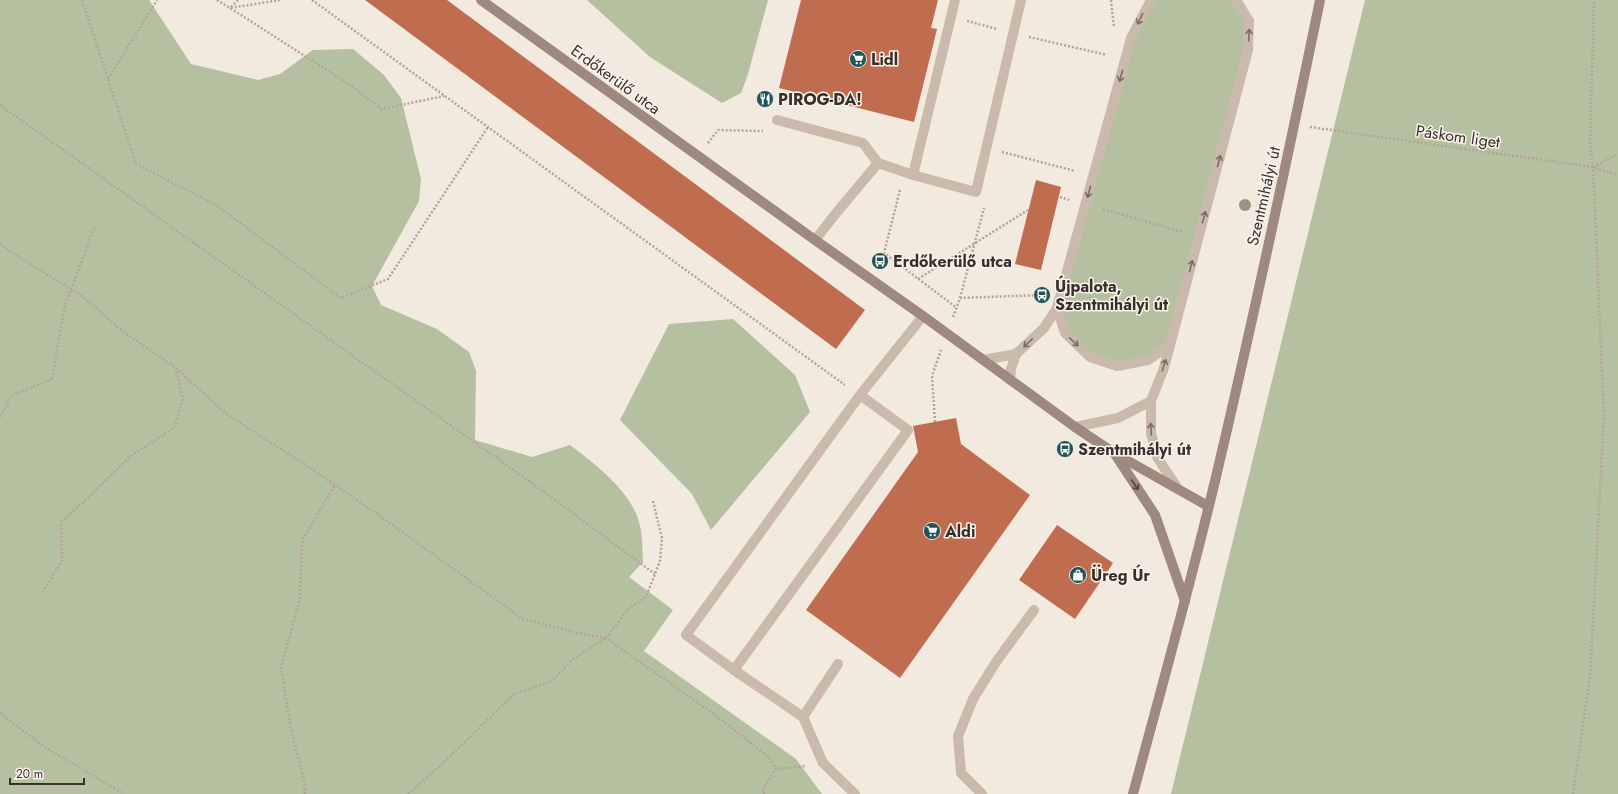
<svg xmlns="http://www.w3.org/2000/svg" width="1618" height="794" font-family="Jost,sans-serif">
<style>
.green{fill:#b5c0a0}
.building{fill:#c06c4f}
.lines{fill:none;stroke-linecap:round;stroke-linejoin:round}
.path{stroke:#b5a496;stroke-width:2.5;stroke-dasharray:2 2;stroke-linecap:butt}
.lane{stroke:#c9baab;stroke-width:10}
.secondary{stroke:#9d897d;stroke-width:10}
.tree{fill:#93987e}
.oneway{stroke:#796e64}
.oneway2{stroke:#51463f}
.labels{text-anchor:middle;stroke-width:3;stroke-linejoin:round;paint-order:stroke}
.poi-label{font-size:16px;font-weight:bold;fill:#382f2a;stroke:#f9f3ec;text-anchor:start}
.street-label{font-size:16px;fill:#382f2a;stroke:#f9f3ec}
</style>
<rect width="100%" height="100%" fill="#f2e9df"/>
<!-- green -->
<g class="green">
<path d="M0,0H149L191,64L258,80L280,74L313,50L353,49L384,75L401,98L421,179L419,201L372,286L381,305L437,329L469,352L476,371L475,440L532,457L570,445C595,464 630,490 639,522C643,534 642,550 643,562L629,577L673,610L644,651L796,759L822,794H0Z"/>
<path d="M587,0H768L748,74L741,93L722,103L650,57Z"/>
<path d="M1151,0H1236L1249,21L1248,50L1170,345L1148,360L1117,366L1090,357L1065,333L1057,308L1131,38Z"/>
<path d="M1365,0H1618V794H1171Z"/>
<path d="M733,319L795,375L810,412L711,530L692,494L620,420L669,324Z"/>
</g>
<!-- building -->
<g class="building">
<path d="M365,0H447L865,310L836,349Z"/>
<path d="M801,0H938L931,28L937,29L914,122L779,88Z"/>
<path d="M1036,180L1061,187L1041,270L1015,264Z"/>
<path d="M956,418L961,444L1030,495L900,678L806,610L918,452L913,426Z"/>
<path d="M1057,525L1113,563L1075,619L1019,580Z"/>
</g>
<g class="lines">
<!-- path -->
<g class="path">
<path d="M82,0L136,164L216,205L341,298L388,279L488,127"/>
<path d="M217,0L230,8L280,0"/>
<path d="M238,0L230,8L347,83L382,109L444,96"/>
<path d="M312,0L845,385"/>
<path d="M1111,0L1114,27"/>
<path d="M967,21L997,29"/>
<path d="M1029,37L1107,55"/>
<path d="M108,79L157,0"/>
<path d="M0,105L543,491L655,574"/>
<path d="M1310,127L1593,167L1618,175"/>
<path d="M708,143L718,130L763,131"/>
<path d="M1002,152L1075,171"/>
<path d="M1593,167L1618,154"/>
<path d="M900,190L884,253L957,308"/>
<path d="M1060,197L1069,200"/>
<path d="M1103,209L1183,232"/>
<path d="M0,243L12,253L82,296L121,330L176,368L183,399L174,428L132,455L78,507L61,522L62,561L42,593"/>
<path d="M918,279L1028,210"/>
<path d="M960,298L984,208"/>
<path d="M953,317L960,298L1042,295"/>
<path d="M176,368L225,413L312,469L380,516L523,619L577,633L606,638"/>
<path d="M0,417L11,396L52,379L65,306L95,226"/>
<path d="M935,422L932,376L941,350"/>
<path d="M653,501L662,538L660,561L646,597L628,609L606,638L722,720L769,758L776,769L805,766"/>
<path d="M0,713L43,746L124,794"/>
<path d="M305,794L304,780L291,730L281,668L300,598L302,541L335,485"/>
<path d="M408,794L439,767L514,694L552,681L573,659L606,638"/>
<path d="M764,794L763,789L776,769"/>
<path d="M1573,794L1590,676L1604,416L1593,167L1590,144L1594,0"/>
</g>
<!-- lane -->
<g class="lane">
<path d="M777,120L863,143L878,163"/>
<path d="M913,175L955,0"/>
<path d="M815,240L837,212L878,163L913,175L976,192L1021,0"/>
<path d="M1057,308L1065,333L1090,357L1117,366L1148,360L1170,345"/>
<path d="M983,360L1016,354"/>
<path d="M1010,380L1011,369L1016,354L1044,328L1057,308L1131,38L1151,0"/>
<path d="M860,395L908,430L734,670L686,635L860,395L923,316"/>
<path d="M1075,427L1118,418L1151,401"/>
<path d="M1178,489L1157,457L1151,433V401L1164,368L1248,50L1249,21L1236,0"/>
<path d="M734,670L803,717L823,763L855,794"/>
<path d="M803,717L838,664"/>
<path d="M982,794L961,773L958,736L973,699L996,662L1034,610"/>
</g>
<!-- secondary -->
<g class="secondary">
<path d="M481,0L815,240L923,316L1075,427L1114,453L1208,506"/>
<path d="M1115,454L1155,515L1185,601"/>
<path d="M1133,794C1161,690 1190,586 1215,481C1253,321 1287,161 1320,0"/>
</g>
</g>
<!-- trees -->
<circle class="tree" cx="1245" cy="205" r="6"/>
<!-- one-way arrows -->
<defs><path id="oneway-shaft" d="M-6 0H5M1.5-3L5.5 0L1.5 3" fill="none" stroke-width="1.6" stroke-linecap="round" stroke-linejoin="round"/></defs>
<g class="oneway">
<use href="#oneway-shaft" transform="translate(1140 19) rotate(116)"/>
<use href="#oneway-shaft" transform="translate(1249 35) rotate(-88)"/>
<use href="#oneway-shaft" transform="translate(1121 76) rotate(105)"/>
<use href="#oneway-shaft" transform="translate(1219 161) rotate(-75)"/>
<use href="#oneway-shaft" transform="translate(1089 192) rotate(105)"/>
<use href="#oneway-shaft" transform="translate(1204 217) rotate(-75)"/>
<use href="#oneway-shaft" transform="translate(1191 266) rotate(-75)"/>
<use href="#oneway-shaft" transform="translate(1074 342) rotate(44)"/>
<use href="#oneway-shaft" transform="translate(1028 343) rotate(136)"/>
<use href="#oneway-shaft" transform="translate(1164 365) rotate(-73)"/>
<use href="#oneway-shaft" transform="translate(1151 429) rotate(-94)"/>
</g>
<use class="oneway2" href="#oneway-shaft" transform="translate(1135 485) rotate(56)"/>
<!-- icons -->
<defs>
<g id="supermarket-disc" transform="scale(0.9)"><circle r="9.5" fill="#225357" stroke="#f9f3ec"/><path d="M-6-5.5h2.5l.6 2H6L4.5 2H-2.5L-4.4-4H-6ZM-1.5 3.2a1.3 1.3 0 1 0 .1 0ZM3 3.2a1.3 1.3 0 1 0 .1 0Z" fill="#fff"/></g>
<g id="restaurant-disc" transform="scale(0.9)"><circle r="9.5" fill="#225357" stroke="#f9f3ec"/><path d="M-5-6h1v4h1v-4h1v4h1v-4h1v5L-1.5 .5V6h-2V.5L-5-1ZM5-6V6H3V1.5H1.5Q1.5-4 5-6Z" fill="#fff"/></g>
<g id="bus-disc" transform="scale(0.9)"><circle r="9.5" fill="#225357" stroke="#f9f3ec"/><path d="M-5-6H5V4H4V6H2V4H-2V6H-4V4H-5ZM-3.5-4V0h7V-4ZM-3.5 1.2v1.5H-2V1.2ZM2 1.2v1.5H3.5V1.2Z" fill="#fff"/></g>
<g id="shop-disc" transform="scale(0.9)"><circle r="9.5" fill="#225357" stroke="#f9f3ec"/><path d="M-5-2.5h2.3a2.7 3.5 0 0 1 5.4 0H5L5.5 6h-11ZM-1.5-2.5h3a1.5 2.3 0 0 0-3 0Z" fill="#fff"/></g>
</defs>
<g fill-rule="evenodd">
<use href="#supermarket-disc" x="858" y="59"/>
<use href="#restaurant-disc" x="765" y="99"/>
<use href="#bus-disc" x="880" y="261"/>
<use href="#bus-disc" x="1042" y="295"/>
<use href="#bus-disc" x="1065" y="449"/>
<use href="#supermarket-disc" x="932" y="531"/>
<use href="#shop-disc" x="1078" y="575"/>
</g>
<g class="labels">
<!-- poi labels -->
<g class="poi-label">
<text x="871" y="65">Lidl</text>
<text x="778" y="105">PIROG-DA!</text>
<text x="893" y="267">Erdőkerülő utca</text>
<text x="1055" y="292">Újpalota,<tspan x="1055" dy="18">Szentmihályi út</tspan></text>
<text x="1078" y="455">Szentmihályi út</text>
<text x="945" y="537">Aldi</text>
<text x="1091" y="581">Üreg Úr</text>
</g>
<!-- street labels -->
<g class="street-label">
<text transform="translate(616 79) rotate(36)" y="6">Erdőkerülő utca</text>
<text transform="translate(1458 136) rotate(8)" y="6">Páskom liget</text>
<text transform="translate(1263 196) rotate(-77)" y="6">Szentmihályi út</text>
</g>
</g>
<!-- scale -->
<path d="M10 778v6h74v-6" fill="none" stroke="#382f2a" stroke-width="2"/>
<text x="16" y="778" font-size="12" fill="#382f2a" stroke="#f9f3ec" stroke-width="3" paint-order="stroke">20 m</text>
</svg>
